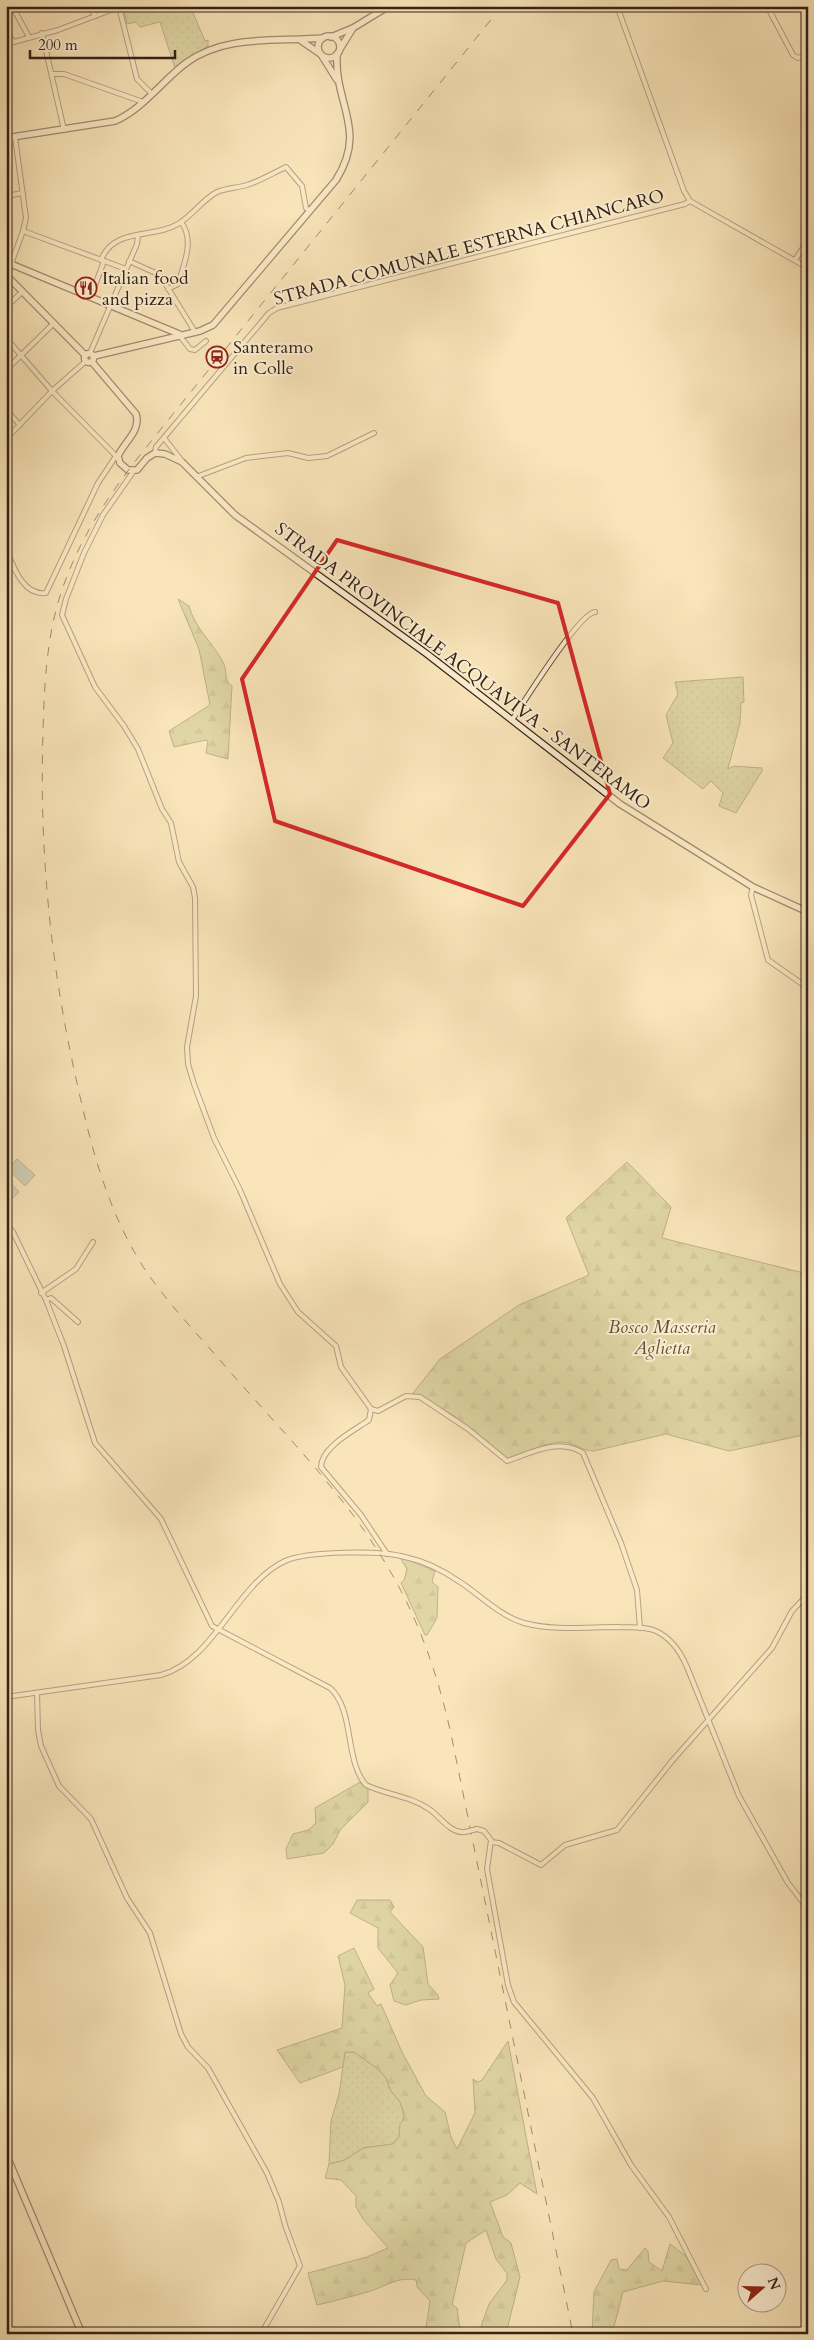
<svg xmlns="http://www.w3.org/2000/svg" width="814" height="2340" font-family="Cardo,serif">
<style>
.grass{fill:url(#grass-dots);stroke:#7a7251}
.forest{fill:url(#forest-firs);stroke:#7a7251}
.water{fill:#a2bcba;stroke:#767e78}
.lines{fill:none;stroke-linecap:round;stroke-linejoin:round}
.street-casing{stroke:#65533e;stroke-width:6}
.secondary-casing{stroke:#332215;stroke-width:8}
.street{stroke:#fceed2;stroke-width:4}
.secondary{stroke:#fceed2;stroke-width:5.5}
.rail{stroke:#332215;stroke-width:1;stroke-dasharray:9 9;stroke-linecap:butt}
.street-bridge-casing{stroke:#65533e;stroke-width:6;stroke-linecap:butt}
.street-bridge{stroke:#fceed2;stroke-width:4}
.marked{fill:none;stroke:#d62828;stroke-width:4;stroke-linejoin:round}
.labels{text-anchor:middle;stroke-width:4;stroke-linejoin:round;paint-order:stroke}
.street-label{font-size:18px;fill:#332215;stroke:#fceed2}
.poi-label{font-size:18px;fill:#332215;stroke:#fceed2;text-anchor:start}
.park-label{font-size:18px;font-style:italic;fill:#5e5239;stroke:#fceed2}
</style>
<defs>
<pattern id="grass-dots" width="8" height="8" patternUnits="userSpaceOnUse" patternTransform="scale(1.25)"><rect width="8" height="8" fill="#c1c38d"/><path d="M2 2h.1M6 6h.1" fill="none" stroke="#a6a779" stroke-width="1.8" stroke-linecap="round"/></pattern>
<pattern id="forest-firs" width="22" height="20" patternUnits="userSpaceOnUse" patternTransform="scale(1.25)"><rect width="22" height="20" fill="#c1c38d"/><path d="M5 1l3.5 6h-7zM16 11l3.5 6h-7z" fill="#a6a779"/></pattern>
</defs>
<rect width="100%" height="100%" fill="#fae5ba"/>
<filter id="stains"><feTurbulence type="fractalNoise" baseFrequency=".004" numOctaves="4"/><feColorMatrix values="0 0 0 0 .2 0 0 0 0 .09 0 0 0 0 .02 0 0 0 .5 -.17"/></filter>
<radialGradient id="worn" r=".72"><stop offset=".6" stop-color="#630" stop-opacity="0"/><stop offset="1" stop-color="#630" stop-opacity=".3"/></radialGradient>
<!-- grass -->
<g class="grass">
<path d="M123,6H190L205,41L208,40V46L175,68L160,22L140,27L136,22L127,24Z"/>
<path d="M743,677L744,702L741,703L740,723L728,769L734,766L762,768V771L736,813L719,806L723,793L711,781L703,789L663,758L673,743L666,715L678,694L675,682Z"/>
<path d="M345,2052H354L378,2069L386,2078L391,2091L400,2102L404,2113L403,2120L399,2137L393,2144L363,2148L345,2160L329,2164L331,2121L339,2094Z"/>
</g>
<!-- forest -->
<g class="forest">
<path d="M178,599L189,606C194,627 213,643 223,662C228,671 223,680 232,686L228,759L206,753L208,741L206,740L174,747L169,731L210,705L199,649Z"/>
<path d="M627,1162L671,1207L662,1238L808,1274V1434L729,1451L666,1434L594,1451C581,1451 572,1441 559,1442C541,1444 522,1455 505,1460L453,1415L413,1393L440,1359L519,1305L589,1275L566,1218Z"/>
<path d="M399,1556L435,1571L432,1582L438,1587L437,1618L427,1635H425L401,1583L404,1580L407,1569Z"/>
<path d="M362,1781L368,1786V1802L340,1830L333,1844L324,1853L287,1859L286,1849L293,1834L308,1830L316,1823L315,1808Z"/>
<path d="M357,1900H390L394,1907L390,1912L423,1947L428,1984L438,1995L439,1999L421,2000L406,2005L394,2001L390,1985L398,1973L378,1948V1928L350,1913Z"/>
<path d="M354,1948L374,1989L368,1993L377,2006L381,2004L402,2052L426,2096L445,2112L451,2137L457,2149L475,2113L473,2079L478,2082L482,2080L508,2041L537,2194L520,2183L507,2195L490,2202L503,2237L511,2243L520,2277L506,2334H481L482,2323L489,2304L507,2280V2273L496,2259L486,2230L466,2243L452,2305L457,2308L460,2329L457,2334H425L430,2301L417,2287L416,2280C399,2276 386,2286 371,2291C353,2296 335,2301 317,2305L308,2273L367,2257L388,2248L363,2219L356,2207V2196L341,2180L325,2178L329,2164L345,2160L363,2148L393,2144L399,2137L400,2124L403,2120L404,2113L400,2102L391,2091L386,2078L378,2069L354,2052H345L343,2067L300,2083L277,2050L342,2028L345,1985L338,1956Z"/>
<path d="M670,2244L687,2257L702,2285L663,2281L623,2292L612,2334H592L594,2292L611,2260L617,2259L619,2269L627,2270L645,2248L648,2251L649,2262L662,2271Z"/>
</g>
<!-- water -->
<g class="water">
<path d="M17,1159L35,1175L25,1186L8,1169Z"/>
<path d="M7,1179L19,1192L6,1205V1179Z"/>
</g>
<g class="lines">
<!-- street casing -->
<g class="street-casing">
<g id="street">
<path d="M12,6L29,37"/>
<path d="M90,6L95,16"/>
<path d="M617,6L684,191L690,201"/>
<path d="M767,6L793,55L798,58L808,55"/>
<path d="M6,29L13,42"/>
<path d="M42,33L64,130"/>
<path d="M6,44L58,30L119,7L137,79L152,94"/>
<path d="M52,74H64L143,102"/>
<path d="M6,196L23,193"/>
<path d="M23,231L126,269"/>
<path d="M101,260C114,227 153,239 178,224C192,216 202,200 217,192C226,188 237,188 247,185C260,181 273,173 286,167L302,186L306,208L310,211"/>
<path d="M795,260L808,240"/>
<path d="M129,261L160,275L195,332"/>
<path d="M11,264L23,231L26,218L15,137"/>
<path d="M168,289L178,284C184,264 195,240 181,222"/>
<path d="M91,296L104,261"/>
<path d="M6,307L23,291"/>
<path d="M180,336L190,349L195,350L206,341"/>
<path d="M6,338L52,391L117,457"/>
<path d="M90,353L137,244L138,235"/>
<path d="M6,370L54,323"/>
<path d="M6,410L20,425"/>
<path d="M164,438L182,461"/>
<path d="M6,439L52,391L86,361"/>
<path d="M155,453L156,447L269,313L277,308L685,204L690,201L808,268"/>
<path d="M133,472L103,515L84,553L66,599L62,615L95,687L124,726L138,749L162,809L171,823L179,862L193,887L195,898L196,996L187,1047L188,1064L194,1084L214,1138L240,1190L280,1284L298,1312L336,1346L341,1367L371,1409L378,1411L406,1396L420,1397L468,1429L507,1461C531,1453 559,1437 583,1453L621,1543L637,1590L640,1628"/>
<path d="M196,477L246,458L288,453L308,458L327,456L374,433"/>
<path d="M6,514V530"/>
<path d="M6,549C13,566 23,596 46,593L98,483L116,456"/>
<path d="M512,720C524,702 579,613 595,612"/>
<path d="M753,887L751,895L768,960L808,988"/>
<path d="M6,1223L13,1232L46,1300L64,1346L95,1443L161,1519L212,1626L330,1688C355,1710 344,1760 366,1785C387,1795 410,1796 429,1809C440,1816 450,1834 465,1832"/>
<path d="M41,1293L76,1269L93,1242"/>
<path d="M46,1300L51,1298L78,1322"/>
<path d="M371,1409L369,1420C355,1430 321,1447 321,1467L361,1515L387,1554"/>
<path d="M37,1693L38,1730L41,1746L59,1786L91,1819L127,1898L150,1933L181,2034L188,2047L208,2068L267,2173L279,2202L285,2225L300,2266L261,2334"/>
<path d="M6,1697L161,1675C214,1661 237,1583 285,1561C307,1551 381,1550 405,1557C424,1561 444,1571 460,1582C480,1595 500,1616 524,1623C553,1631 588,1627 618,1627C630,1628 644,1626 656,1631C671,1638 681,1653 687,1667L739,1796L788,1883L808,1909"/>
<path d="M477,1829L484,1831L491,1840L487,1869L508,1985L514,2002L593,2098L631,2165L669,2217L706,2289"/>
<path d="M491,1842L499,1843L541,1865L565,1845L617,1830L672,1761L772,1648L792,1611L808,1594"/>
</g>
</g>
<!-- secondary casing -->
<g class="secondary-casing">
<g id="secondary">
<circle cx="329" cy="47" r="11"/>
<path d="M331,37L353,28L389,6"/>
<path d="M300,40L319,53"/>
<path d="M340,49L353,28"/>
<path d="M322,56L337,80"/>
<path d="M6,138L115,121C143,109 162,81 186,63C225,34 277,42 323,38"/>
<path d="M6,262L179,334"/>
<path d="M6,275L85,355"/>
<circle cx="89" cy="358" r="4.5"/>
<path d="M94,356L200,331L213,325L336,180C368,129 334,105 337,54"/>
<path d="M92,362L136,414C141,431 125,441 118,456L120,463L128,470H137L147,458L155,453L165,454L182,462L235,515L427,654L620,804L753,887L808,912"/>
<path d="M6,2154L82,2334"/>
</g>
</g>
<!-- street -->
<use href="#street" class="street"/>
<!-- secondary -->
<use href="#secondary" class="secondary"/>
<!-- rail -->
<path class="rail" d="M502,6L144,450C106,498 74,546 57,606C46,647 44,691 43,734C39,851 51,969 77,1083C91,1147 107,1209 142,1265C164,1299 193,1329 219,1359C272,1421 336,1484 379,1553C416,1610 438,1673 452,1739L573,2334"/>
<!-- street-bridge casing -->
<g class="street-bridge-casing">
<path id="street-bridge" d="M465,1832L477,1829"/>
</g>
<!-- street-bridge -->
<use href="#street-bridge" class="street-bridge"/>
</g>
<!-- marked area -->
<path d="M0 0H814V2340H0ZM337,540L558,603L610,794L523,906L275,821L242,679Z" fill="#fae5ba" fill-opacity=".55" fill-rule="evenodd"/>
<path class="marked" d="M337,540L558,603L610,794L523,906L275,821L242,679Z"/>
<!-- icons -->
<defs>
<g id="restaurant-ring" transform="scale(1.125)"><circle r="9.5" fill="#fceed2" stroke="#8f2418" stroke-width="1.5"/><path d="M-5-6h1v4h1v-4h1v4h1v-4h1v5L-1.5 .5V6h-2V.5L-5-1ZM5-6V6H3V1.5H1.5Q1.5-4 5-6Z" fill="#8f2418"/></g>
<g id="station-ring" transform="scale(1.125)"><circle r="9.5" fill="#fceed2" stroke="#8f2418" stroke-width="1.5"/><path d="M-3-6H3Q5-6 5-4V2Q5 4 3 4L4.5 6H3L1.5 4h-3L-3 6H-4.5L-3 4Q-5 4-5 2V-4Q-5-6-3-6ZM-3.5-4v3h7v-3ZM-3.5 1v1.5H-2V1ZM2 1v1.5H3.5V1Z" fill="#8f2418"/></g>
</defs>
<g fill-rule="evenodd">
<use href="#restaurant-ring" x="86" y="288"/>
<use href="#station-ring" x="217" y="357"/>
</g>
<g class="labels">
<!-- street labels -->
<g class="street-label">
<text transform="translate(469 247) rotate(-15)" y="6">STRADA COMUNALE ESTERNA CHIANCARO</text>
<text transform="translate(463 666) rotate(37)" y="6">STRADA PROVINCIALE ACQUAVIVA - SANTERAMO</text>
</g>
<!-- poi labels -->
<g class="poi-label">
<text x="102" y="284">Italian food<tspan x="102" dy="21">and pizza</tspan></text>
<text x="233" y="353">Santeramo<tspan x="233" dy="21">in Colle</tspan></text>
</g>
<!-- park labels -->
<g class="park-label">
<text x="662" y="1333">Bosco Masseria<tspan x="662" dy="21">Aglietta</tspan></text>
</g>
</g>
<!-- margin -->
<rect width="814" height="2340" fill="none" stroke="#fae5ba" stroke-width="25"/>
<rect x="8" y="8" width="799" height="2325" fill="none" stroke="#332215" stroke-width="2.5"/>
<rect x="12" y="12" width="789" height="2315" fill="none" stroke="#332215"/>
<!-- north arrow -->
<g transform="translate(762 2288) rotate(70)"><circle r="24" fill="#fceed2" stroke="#ac9c86"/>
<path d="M0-4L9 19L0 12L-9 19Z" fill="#8f2418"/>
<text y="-8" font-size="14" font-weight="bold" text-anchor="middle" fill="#332215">N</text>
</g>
<!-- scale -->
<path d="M30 50v8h145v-8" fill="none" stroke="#332215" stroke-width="2.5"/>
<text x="38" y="50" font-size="15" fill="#332215" stroke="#fceed2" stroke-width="4" paint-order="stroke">200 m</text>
<rect width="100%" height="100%" filter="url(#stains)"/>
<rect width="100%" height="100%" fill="url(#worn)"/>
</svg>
